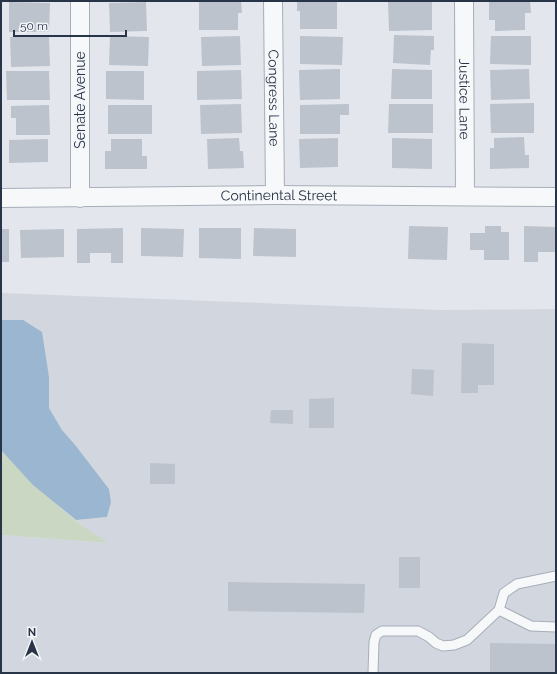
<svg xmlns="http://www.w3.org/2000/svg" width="557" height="674" font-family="Raleway,sans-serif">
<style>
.built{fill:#d1d6df}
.green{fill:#c9d7c3}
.water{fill:#9ab6d0}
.building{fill:#bcc3cd}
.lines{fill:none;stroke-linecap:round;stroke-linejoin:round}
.lane-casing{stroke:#a7aeb8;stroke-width:11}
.street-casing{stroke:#a7aeb8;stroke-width:20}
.lane{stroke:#f6f8fa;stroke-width:9}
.street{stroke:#f6f8fa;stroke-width:18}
.labels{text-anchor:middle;stroke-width:3.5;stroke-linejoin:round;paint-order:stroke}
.street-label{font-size:14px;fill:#283447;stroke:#f3f6f9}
</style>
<rect width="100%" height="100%" fill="#e3e7ed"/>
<!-- built -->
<path class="built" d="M1,293L441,310L556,309V673H1V535L107,543L92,533L76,520L107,517L111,502L109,489L76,446L62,430L49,408V377L23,320H1Z"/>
<!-- green -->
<path class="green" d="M1,450C33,484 68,518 108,543L1,535Z"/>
<!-- water -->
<path class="water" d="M1,320H23L42,332L49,377V408L62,430L76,446L109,489L111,502L107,517L76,520L33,485L1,450Z"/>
<!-- building -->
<g class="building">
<path d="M199,1H241L242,13H238V30H199Z"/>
<path d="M297,1H337V29H300V11H297Z"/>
<path d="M432,1V30L389,31L388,2Z"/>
<path d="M530,1L531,13H525V30L495,31V20H489V2Z"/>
<path d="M9,2L50,3L49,32H9Z"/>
<path d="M146,2L147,31L110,32L109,3Z"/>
<path d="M394,35L434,36V50H431L430,65L393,63Z"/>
<path d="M110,36L149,37L148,66L109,65Z"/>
<path d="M240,36L241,65L202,66L201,37Z"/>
<path d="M300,36L343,37L342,65L300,64Z"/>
<path d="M491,36H531V65L490,64Z"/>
<path d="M10,37H49L50,66L11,67Z"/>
<path d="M340,69V99L300,100L299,70Z"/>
<path d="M392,69L432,70V99H391Z"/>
<path d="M529,69L530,99L491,100L490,70Z"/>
<path d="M241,70L242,99L197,100V71Z"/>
<path d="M6,71H49L50,100H7Z"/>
<path d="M106,71H144V100L106,99Z"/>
<path d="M534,103V133H491L490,104Z"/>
<path d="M241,104L242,133L201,134L200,105Z"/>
<path d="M349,104V115H340V134H300V105Z"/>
<path d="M389,104H433V133H388Z"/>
<path d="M49,105L50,135H16V118H11V106Z"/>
<rect x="108" y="105" width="44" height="29"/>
<path d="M524,137L525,155H529V168L490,169V148H494V138Z"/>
<path d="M239,138L240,151H243L244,168L208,169L207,139Z"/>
<path d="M338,138V167L300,168L299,139Z"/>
<path d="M392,138L432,139V169L392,168Z"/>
<path d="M48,139V162L9,163V140Z"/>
<path d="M111,139H142V156H147V169H105V151H111Z"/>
<path d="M409,226L448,227L447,260L408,259Z"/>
<path d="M485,226H501V232H509V260H484V250H470V233H485Z"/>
<path d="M524,226L556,227V252H538V262H524Z"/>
<path d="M123,228V263H111V253H90V263H77V229Z"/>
<path d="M141,228L184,229L183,257L141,256Z"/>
<path d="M199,228H241V259L199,258Z"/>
<path d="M254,228L296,229V257L253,256Z"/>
<rect x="1" y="229" width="8" height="33"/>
<path d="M64,229V257L21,258L20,230Z"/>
<path d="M462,343L494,344V385H478V393H461Z"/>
<path d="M412,369L434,370L433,396L411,394Z"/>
<path d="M334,398V428H309V399Z"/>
<path d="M271,410H293V424L270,423Z"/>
<path d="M150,463L175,464V484H150Z"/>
<rect x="399" y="557" width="21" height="31"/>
<path d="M228,582L365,584L364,613L228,611Z"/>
<rect x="555" y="587" width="1" height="34"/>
<path d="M490,643L556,644V673H507L490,672Z"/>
</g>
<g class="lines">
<!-- lane casing -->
<g class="lane-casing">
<g id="lane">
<path d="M499,610L531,626L556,627"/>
<path d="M373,673L374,642L376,635L382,631H418L429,637L436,643L443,646L454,645L467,640L499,610L504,593L517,584L556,576"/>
</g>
</g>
<!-- street casing -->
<g class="street-casing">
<g id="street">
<path id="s1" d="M273,1L275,195"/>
<path id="s2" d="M464,1L465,196"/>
<path id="s3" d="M1,198L275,195L556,197"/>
<path d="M80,198V1"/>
</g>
</g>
<!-- lane -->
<use href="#lane" class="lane"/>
<!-- street -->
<use href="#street" class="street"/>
</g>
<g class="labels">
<!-- street labels -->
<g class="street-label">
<text dy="5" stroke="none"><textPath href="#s1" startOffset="97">Congress Lane</textPath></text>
<text dy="5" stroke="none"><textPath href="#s2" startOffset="98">Justice Lane</textPath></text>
<text transform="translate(80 100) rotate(-90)" y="5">Senate Avenue</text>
<text dy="5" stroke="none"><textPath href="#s3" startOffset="278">Continental Street</textPath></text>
</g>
</g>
<!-- border -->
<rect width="557" height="674" fill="none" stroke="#283447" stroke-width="4"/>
<!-- north arrow -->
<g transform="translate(32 642)" stroke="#f3f6f9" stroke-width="3" paint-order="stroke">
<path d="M0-3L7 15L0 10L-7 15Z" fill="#283447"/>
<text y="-6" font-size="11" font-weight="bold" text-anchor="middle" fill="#283447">N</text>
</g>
<!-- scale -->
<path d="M14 30v6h112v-6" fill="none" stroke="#283447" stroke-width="2"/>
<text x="20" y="30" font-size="12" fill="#283447" stroke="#f3f6f9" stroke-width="3" paint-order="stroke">50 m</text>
</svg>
